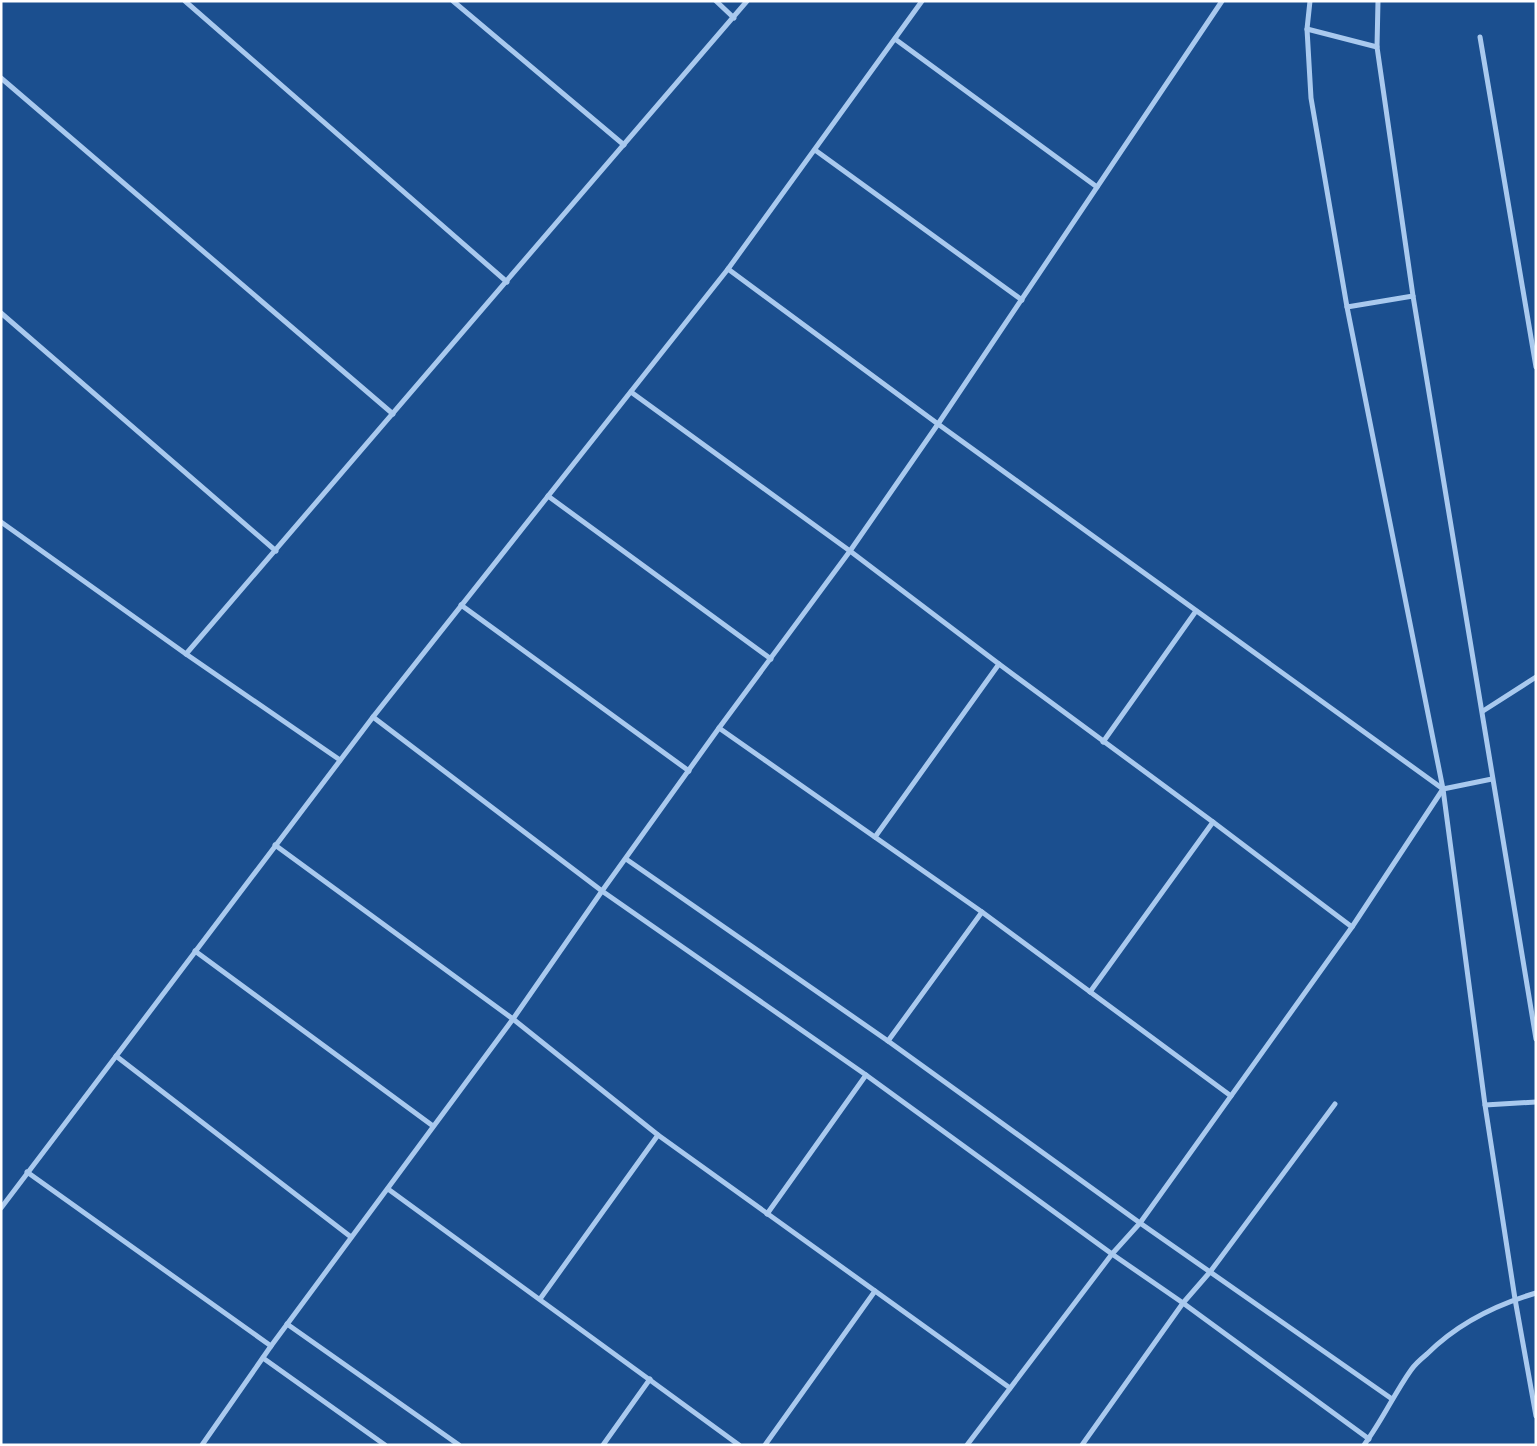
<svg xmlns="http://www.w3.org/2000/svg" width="1537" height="1446" font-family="'Noto Sans',sans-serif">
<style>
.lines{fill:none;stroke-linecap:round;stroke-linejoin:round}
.minor{stroke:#a9c9ee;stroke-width:5}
</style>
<rect width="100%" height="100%" fill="#1b4f8f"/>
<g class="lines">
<!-- minor -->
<g class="minor">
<path d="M185,1L507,282"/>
<path d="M453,1L624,145"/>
<path d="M716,1L734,18"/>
<path d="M1310,1L1307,29L1311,98L1347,307L1443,789L1485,1105L1515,1299L1536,1416"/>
<path d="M1378,1L1377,47L1413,296L1536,1039"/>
<path d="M1307,29L1377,47"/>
<path d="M1480,37L1536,367"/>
<path d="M895,39L1097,187"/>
<path d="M1,78L393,414"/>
<path d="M815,150L1022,300"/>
<path d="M728,269L938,424L1443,789"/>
<path d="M1347,307L1413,296"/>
<path d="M1,313L276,551"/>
<path d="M631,392L850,551L999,664L1213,822L1352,927"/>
<path d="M548,496L771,659"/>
<path d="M1,522L186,654L340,760"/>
<path d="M461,605L689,771"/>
<path d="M186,654L747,1"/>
<path d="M1483,711L1536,677"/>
<path d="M373,717L602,891L719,728L850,551L938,424L1222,1"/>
<path d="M719,728L982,912L1231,1096"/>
<path d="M1103,742L1196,611"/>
<path d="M875,837L999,664"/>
<path d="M275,845L513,1019L658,1135L1010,1388"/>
<path d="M626,859L888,1041L1140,1223L1392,1399"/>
<path d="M195,951L433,1126"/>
<path d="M1090,992L1213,822"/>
<path d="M888,1041L982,912"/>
<path d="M116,1056L351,1237"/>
<path d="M1485,1105L1536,1102"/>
<path d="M27,1172L271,1346"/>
<path d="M388,1189L739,1445"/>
<path d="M1,1208L373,717L728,269L922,1"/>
<path d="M767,1214L866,1075"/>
<path d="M540,1299L658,1135"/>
<path d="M287,1324L459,1445"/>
<path d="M263,1358L385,1445"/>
<path d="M202,1445L271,1346L513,1019L602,891L866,1075L1112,1254L1183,1303L1369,1439"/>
<path d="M603,1445L650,1379"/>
<path d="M765,1445L875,1291"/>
<path d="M967,1445L1112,1254L1140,1223L1352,927L1443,789L1492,779"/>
<path d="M1082,1445L1183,1303L1210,1272L1335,1104"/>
<path d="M1364,1445C1382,1421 1394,1394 1411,1370C1415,1364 1421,1359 1427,1354C1457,1324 1495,1305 1536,1293"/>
</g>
</g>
<!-- border -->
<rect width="1537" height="1446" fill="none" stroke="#ffffff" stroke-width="5"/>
</svg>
